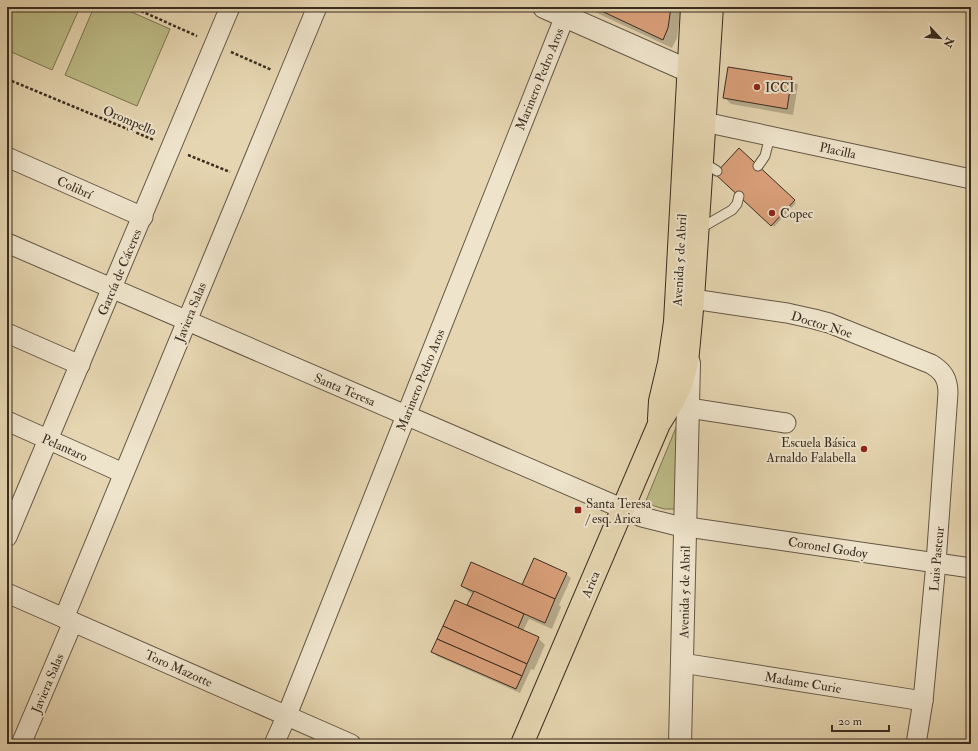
<svg xmlns="http://www.w3.org/2000/svg" width="978" height="751" font-family="'IM FELL Double Pica',serif">
<style>
.green{fill:#bcbb86;stroke:#7b7454}
.shadow{fill:#0003}
.building{fill:#d99f79;stroke:#3a2d21}
.lines{fill:none;stroke-linecap:round;stroke-linejoin:round}
.service-casing{stroke:#655745;stroke-width:11}
.minor-casing{stroke:#655745;stroke-width:21}
.tertiary-casing{stroke:#655745;stroke-width:24}
.primary-casing{stroke:#3a2d21;stroke-width:24}
.path{stroke:#3a2d21;stroke-width:2.5;stroke-dasharray:3 2;stroke-linecap:butt}
.service{stroke:#eee4cc;stroke-width:9}
.minor{stroke:#eee4cc;stroke-width:19}
.tertiary{stroke:#eee4cc;stroke-width:22}
.primary{stroke:#e5d5b0;stroke-width:22}
.poi-dot{fill:#8f2418;stroke:#eee4cc;stroke-width:1.5}
.labels{text-anchor:middle;stroke-width:4;stroke-linejoin:round;paint-order:stroke}
.street-label{font-size:13px;fill:#3a2d21;stroke:#eee4cc}
.poi-label{font-size:13px;fill:#3a2d21;stroke:#eee4cc;text-anchor:start}
</style>
<rect width="100%" height="100%" fill="#e5d5b0"/>
<filter id="stains"><feTurbulence type="fractalNoise" baseFrequency=".005" numOctaves="4"/><feColorMatrix values="0 0 0 0 .2 0 0 0 0 .09 0 0 0 0 .02 0 0 0 .5 -.17"/></filter>
<radialGradient id="worn" r=".72"><stop offset=".6" stop-color="#630" stop-opacity="0"/><stop offset="1" stop-color="#630" stop-opacity=".3"/></radialGradient>
<!-- green -->
<g class="green">
<path d="M7,7H80L52,70L7,50Z"/>
<path d="M94,7H120L170,29L137,106L65,75Z"/>
<path d="M682,413L678,509H664L645,503Z"/>
</g>
<!-- shadow -->
<g class="shadow">
<path d="M584,7H681L677,38L672,48Z"/>
<path d="M791,78L798,85L793,115L731,104L724,97Z"/>
<path d="M739,149L796,203L774,227L716,174Z"/>
<path d="M566,574L571,578L559,605L561,607L552,629L529,619L523,631L538,638L545,645L534,670L531,669L520,693L437,656L432,652L471,608L468,605L473,594L469,592L462,585L526,588Z"/>
</g>
<!-- building -->
<g class="building">
<path d="M593,7H671L668,28L663,40Z"/>
<path d="M728,67L792,77L787,109L723,98Z"/>
<path d="M739,148L795,200L771,226L715,174Z"/>
<path d="M534,558L567,573L555,599L522,585Z"/>
<path d="M471,562L555,599L545,623L461,586Z"/>
<path d="M474,591L524,614L518,628L467,605Z"/>
<path d="M455,600L539,637L527,664L443,626Z"/>
<path d="M443,626L527,664L522,676L437,639Z"/>
<path d="M437,639L522,676L516,689L431,652Z"/>
</g>
<g class="lines">
<!-- service casing -->
<g class="service-casing">
<g id="service">
<path d="M703,162L717,171"/>
<path d="M758,166L765,156L770,136"/>
<path d="M699,229L732,210L737,204L739,196"/>
</g>
</g>
<!-- minor casing -->
<g class="minor-casing">
<g id="minor">
<path d="M704,122L971,179"/>
<path d="M7,157L143,217"/>
<path d="M7,243L642,517L674,525L971,568"/>
<path d="M693,299L787,313L814,319L829,323L931,364C943,371 948,379 948,393L936,563L923,701L916,744"/>
<path d="M7,333L80,365"/>
<path d="M689,408L786,423"/>
<path d="M7,421L123,473"/>
<path d="M7,537L230,7"/>
<path d="M7,593L351,744"/>
<path d="M64,618L317,7"/>
<path d="M682,663L923,701"/>
<path d="M21,744L73,622"/>
<path d="M274,744L287,715L565,16"/>
</g>
</g>
<!-- tertiary casing -->
<g class="tertiary-casing">
<g id="tertiary">
<path d="M544,7L689,71"/>
<path d="M680,744L689,363"/>
</g>
</g>
<!-- primary casing -->
<g class="primary-casing">
<g id="primary">
<path d="M659,419L660,401L669,363L675,322L692,7"/>
<path d="M522,744L659,424L672,403L681,385L687,363L693,299L712,7"/>
</g>
</g>
<!-- path -->
<g class="path">
<path d="M132,7L197,36"/>
<path d="M231,52L272,70"/>
<path d="M7,79L154,140"/>
<path d="M188,155L230,172"/>
</g>
<!-- service -->
<use href="#service" class="service"/>
<!-- minor -->
<use href="#minor" class="minor"/>
<!-- tertiary -->
<use href="#tertiary" class="tertiary"/>
<!-- primary -->
<use href="#primary" class="primary"/>
</g>
<!-- markers -->
<g class="poi-dot">
<circle cx="757" cy="87" r="4"/>
<circle cx="772" cy="213" r="4"/>
<circle cx="864" cy="449" r="4"/>
<rect x="574" y="506" width="8" height="8" rx="2"/>
</g>
<g class="labels">
<!-- street labels -->
<g class="street-label">
<text transform="translate(539 79) rotate(-68)" y="5">Marinero Pedro Aros</text>
<text transform="translate(130 120) rotate(23)" y="5">Orompello</text>
<text transform="translate(838 150) rotate(12)" y="5">Placilla</text>
<text transform="translate(75 187) rotate(24)" y="5">Colibrí</text>
<text transform="translate(679 260) rotate(-87)" y="5">Avenida 5 de Abril</text>
<text transform="translate(119 272) rotate(-67)" y="5">García de Cáceres</text>
<text transform="translate(190 312) rotate(-68)" y="5">Javiera Salas</text>
<text transform="translate(822 324) rotate(17)" y="5">Doctor Noe</text>
<text transform="translate(420 380) rotate(-68)" y="5">Marinero Pedro Aros</text>
<text transform="translate(345 389) rotate(23)" y="5">Santa Teresa</text>
<text transform="translate(65 447) rotate(24)" y="5">Pelantaro</text>
<text transform="translate(828 547) rotate(9)" y="5">Coronel Godoy</text>
<text transform="translate(936 559) rotate(-85)" y="5">Luis Pasteur</text>
<text transform="translate(590 584) rotate(-67)" y="5">Arica</text>
<text transform="translate(684 592) rotate(-89)" y="5">Avenida 5 de Abril</text>
<text transform="translate(179 668) rotate(24)" y="5">Toro Mazotte</text>
<text transform="translate(803 682) rotate(9)" y="5">Madame Curie</text>
<text transform="translate(47 683) rotate(-67)" y="5">Javiera Salas</text>
</g>
<!-- poi labels -->
<g class="poi-label">
<text x="765" y="92">ICCI</text>
<text x="780" y="218">Copec</text>
<text x="856" y="447" text-anchor="end">Escuela Básica<tspan x="856" dy="15">Arnaldo Falabella</tspan></text>
<text x="586" y="508">Santa Teresa<tspan x="586" dy="15">/ esq. Arica</tspan></text>
</g>
</g>
<!-- margin -->
<rect width="978" height="751" fill="none" stroke="#e5d5b0" stroke-width="24"/>
<rect x="8" y="8" width="962" height="735" fill="none" stroke="#3a2d21" stroke-width="2"/>
<rect x="12" y="12" width="954" height="727" fill="none" stroke="#3a2d21"/>
<!-- north arrow -->
<g transform="translate(940 38) rotate(116)" stroke="#eee4cc" stroke-width="3" paint-order="stroke">
<path d="M0-3L7 15L0 10L-7 15Z" fill="#3a2d21"/>
<text y="-6" font-size="11" font-weight="bold" text-anchor="middle" fill="#3a2d21">N</text>
</g>
<!-- scale -->
<path d="M832 725v6h57v-6" fill="none" stroke="#3a2d21" stroke-width="2"/>
<text x="838" y="725" font-size="12" fill="#3a2d21" stroke="#eee4cc" stroke-width="3" paint-order="stroke">20 m</text>
<rect width="100%" height="100%" filter="url(#stains)"/>
<rect width="100%" height="100%" fill="url(#worn)"/>
</svg>
